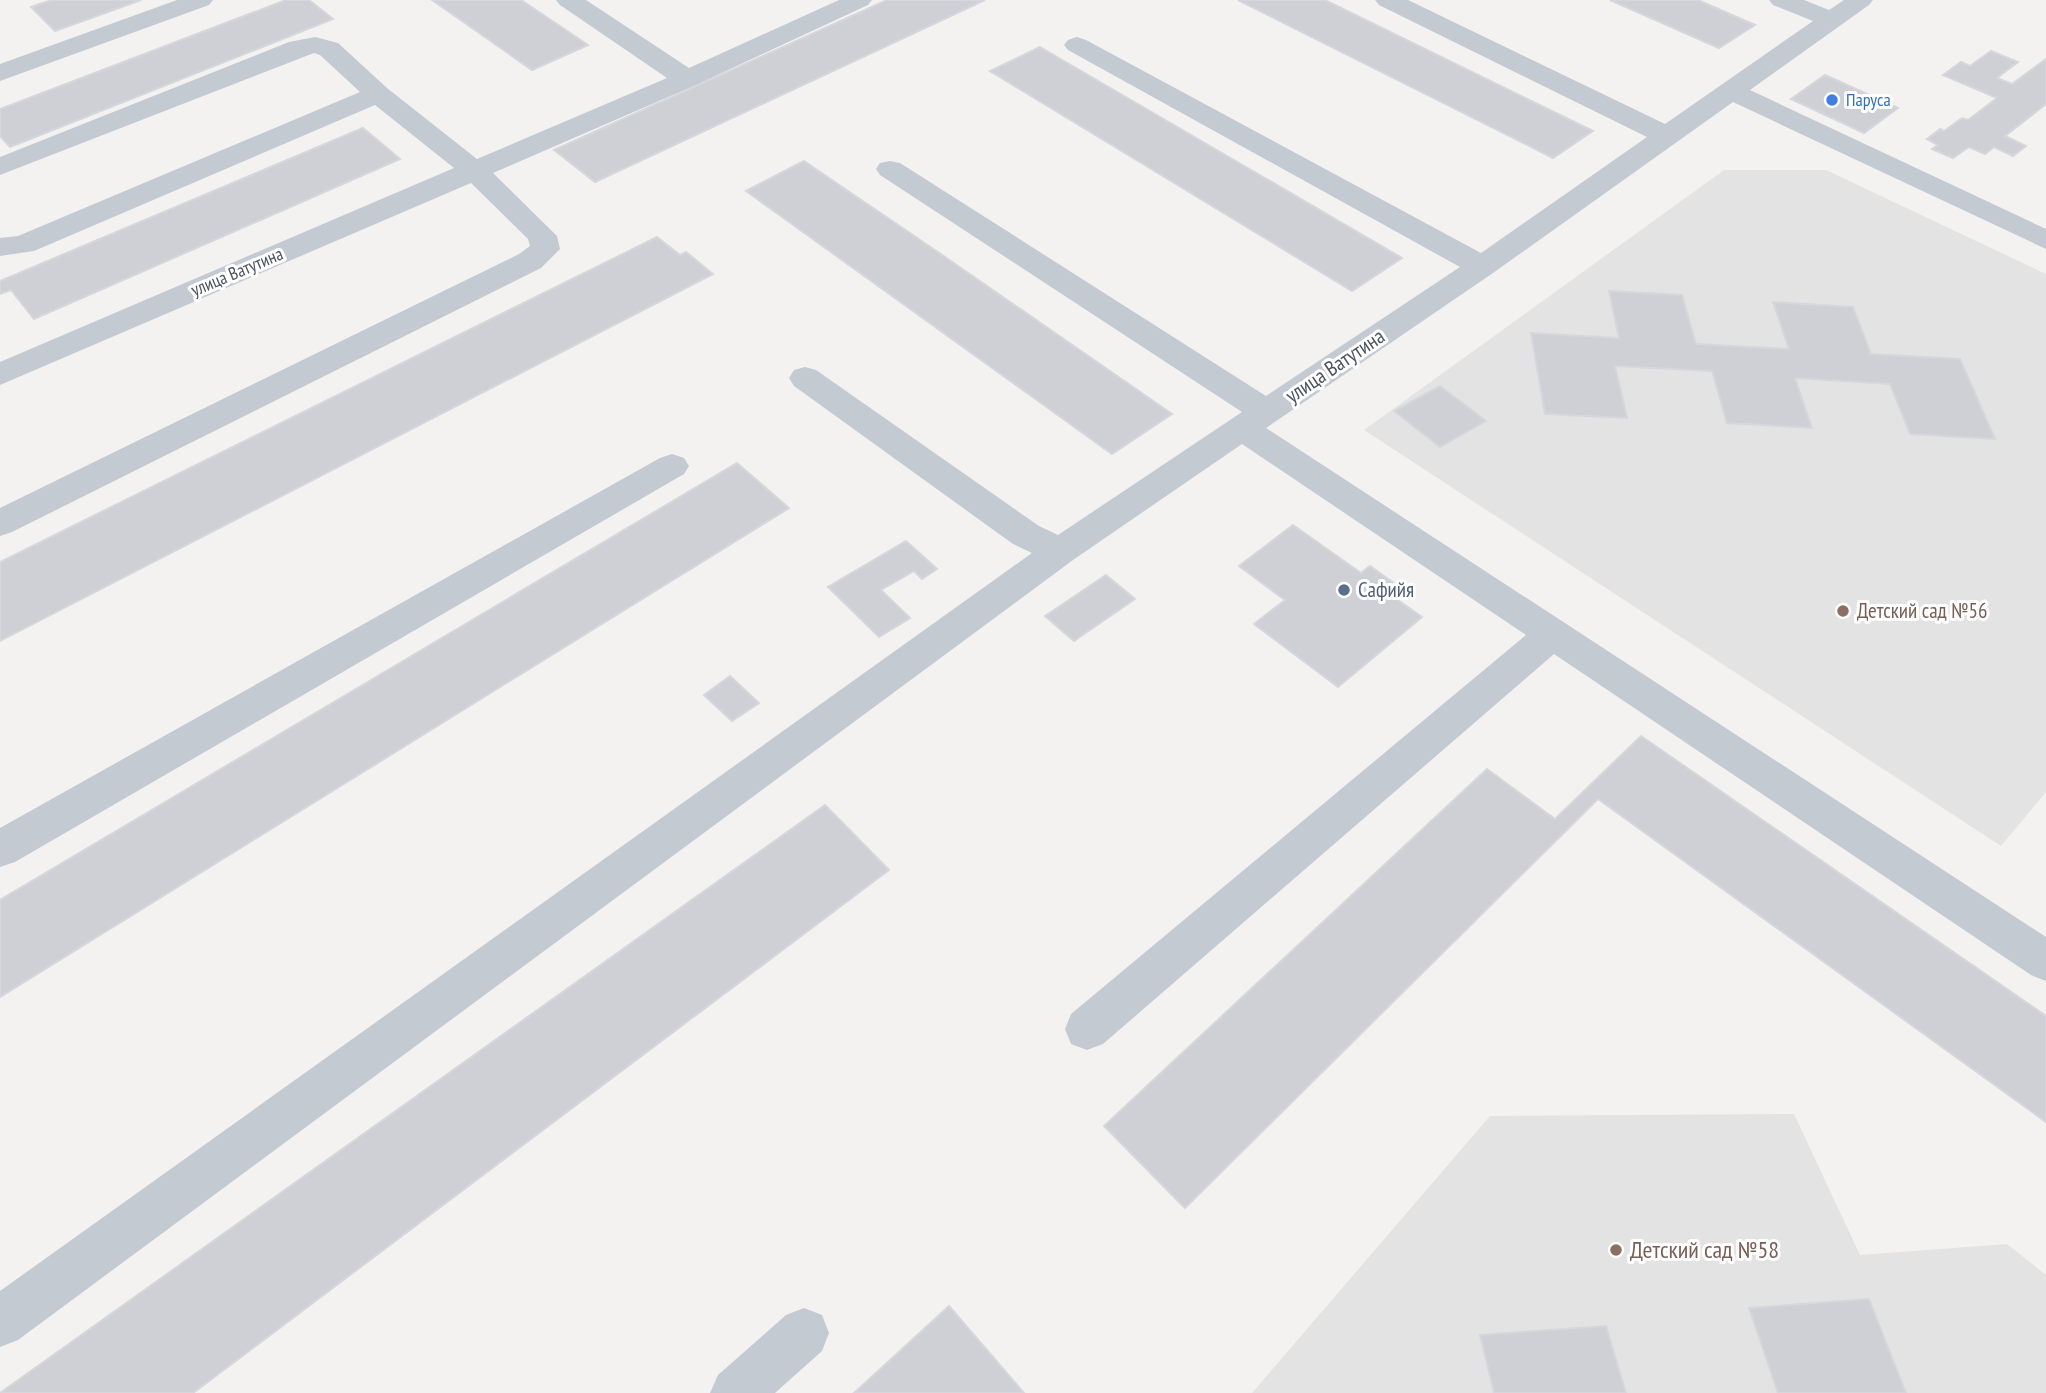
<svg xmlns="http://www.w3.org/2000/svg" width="2046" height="1393" font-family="'PT Sans Narrow',sans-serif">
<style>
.education{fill:#e4e3e3}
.building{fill:#cfd0d5;stroke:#d6d7dc;stroke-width:2}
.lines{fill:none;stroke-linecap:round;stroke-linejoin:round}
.minor{fill:#c3cad2;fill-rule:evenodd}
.shop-dot{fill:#3f7fe0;stroke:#fff;stroke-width:2.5}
.service-dot{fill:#5c6f8a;stroke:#fff;stroke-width:2.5}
.education-dot{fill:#8d6e63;stroke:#fff;stroke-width:2.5}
.labels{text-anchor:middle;stroke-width:6;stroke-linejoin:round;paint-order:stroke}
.far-shop-label{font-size:18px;fill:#366cbe;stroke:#fff;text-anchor:start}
.far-street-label{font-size:18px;fill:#4a535e;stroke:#fff}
.street-label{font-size:21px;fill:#4a535e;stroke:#fff}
.service-label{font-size:21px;fill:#4e5e75;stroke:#fff;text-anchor:start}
.education-label{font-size:21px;fill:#785e54;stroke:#fff;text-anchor:start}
.near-education-label{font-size:24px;fill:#785e54;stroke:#fff;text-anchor:start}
</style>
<rect width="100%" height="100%" fill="#f3f2f1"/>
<!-- education -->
<g class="education">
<path d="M1724,170H1826L2046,274V792L2001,846L1364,430Z"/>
<path d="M1794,1114L1860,1255L2007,1244L2046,1275V1393H1252L1490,1116Z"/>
</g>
<!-- building -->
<g class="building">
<path d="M52,0H141L55,31L31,7Z"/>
<path d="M286,0H309L333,19L10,147L0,136V109Z"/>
<path d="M432,0H521L588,45L532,70Z"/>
<path d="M887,0H985L595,182L554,150Z"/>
<path d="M1238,0H1325L1593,131L1553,158Z"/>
<path d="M1610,0H1698L1755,25L1719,48Z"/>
<path d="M1040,47L1234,160L1402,258L1352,291L990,71Z"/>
<path d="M1991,51L2018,62L1997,78L2012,84L2046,59V104L2005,136L2026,146L2013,156L1994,147L1985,154L1969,147L1953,158L1932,149L1938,145L1927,139L1940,129L1944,131L1962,118L1968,120L1997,98L1943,75L1961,62L1970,66Z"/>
<path d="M1825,75L1898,108L1864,133L1791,99Z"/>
<path d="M363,128L400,159L34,319L11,290L0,294V281Z"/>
<path d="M804,161L948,259L1172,414L1112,454L746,191Z"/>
<path d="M657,237L680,255L686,252L713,274L0,641V562Z"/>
<path d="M1609,291L1682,295L1696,344L1789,349L1773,302L1853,307L1871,354L1960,359L1995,439L1910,434L1890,384L1795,378L1812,428L1727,423L1712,371L1615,366L1627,418L1545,414L1531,333L1619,338Z"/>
<path d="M1440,386L1486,421L1440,447L1394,411Z"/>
<path d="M737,463L789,508L0,997V900Z"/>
<path d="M1293,525L1361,573L1370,566L1398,586L1388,593L1422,617L1338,687L1254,624L1285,600L1239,566Z"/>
<path d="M906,541L937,569L922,579L914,571L881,590L910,618L879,637L828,587Z"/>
<path d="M1106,575L1135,599L1074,641L1045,616Z"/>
<path d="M730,676L759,703L732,721L704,695Z"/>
<path d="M1641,736L2046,1016V1122L1598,799L1185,1208L1104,1126L1487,769L1555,819Z"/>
<path d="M825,805L889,870L193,1393H0Z"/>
<path d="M1869,1299L1906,1393H1778L1749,1308Z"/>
<path d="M949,1306L1024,1393H854Z"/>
<path d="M1606,1326L1626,1393H1494L1480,1335Z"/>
</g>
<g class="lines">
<!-- minor -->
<g class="minor">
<path d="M177,0H213L209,5L0,81V64Z"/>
<path d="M556,0H586L689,68L839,0H872L868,5L696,85L493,173L557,236L560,249L541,268L12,532L0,536V508L519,254L530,246L528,239L471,183L0,385V362L454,168L375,105L34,251L0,256V238L18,236L360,92L320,55L314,53L0,175V157L289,42L315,37L338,43L387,88L477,159L667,78L560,5Z"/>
<path d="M1375,0H1408L1665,124L1813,21L1773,5L1769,0H1804L1829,10L1844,0H1873L1869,5L1750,90L2046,229V249L1733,102L1493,273L1266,428L2046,937V981L2031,975L1554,654L1103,1044L1087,1050L1071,1044L1065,1029L1071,1014L1526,635L1242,444L1073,560L18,1340L0,1347V1291L1032,553L1013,544L794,386L789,378L794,370L805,367L816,370L1039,526L1058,535L1242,412L880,175L876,169L880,163L890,161L900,163L1266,396L1460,267L1068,50L1064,45L1068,40L1077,37L1086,40L1481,253L1647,137L1379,5Z"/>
<path d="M672,454L684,458L689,466L684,474L15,862L0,867V828L660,458Z"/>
<path d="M804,1308L822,1315L829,1333L822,1351L775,1393H710L718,1375L786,1315Z"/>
</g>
</g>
<!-- markers -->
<circle class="shop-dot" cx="1832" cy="100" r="7"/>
<circle class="service-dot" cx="1344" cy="590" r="7"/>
<g class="education-dot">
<circle cx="1843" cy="611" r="7"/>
<circle cx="1616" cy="1250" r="7"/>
</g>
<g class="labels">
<!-- far-shop labels -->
<g class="far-shop-label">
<text x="1846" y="106">Паруса</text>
</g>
<!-- far-street labels -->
<g class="far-street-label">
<text transform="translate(237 272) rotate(-23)" y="6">улица Ватутина</text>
</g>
<!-- street labels -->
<g class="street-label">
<text transform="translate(1335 366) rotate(-34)" y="7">улица Ватутина</text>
</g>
<!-- service labels -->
<g class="service-label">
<text x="1358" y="597">Сафийя</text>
</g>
<!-- education labels -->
<g class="education-label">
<text x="1857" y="618">Детский сад №56</text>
</g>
<!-- near-education labels -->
<g class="near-education-label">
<text x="1630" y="1258">Детский сад №58</text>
</g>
</g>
</svg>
